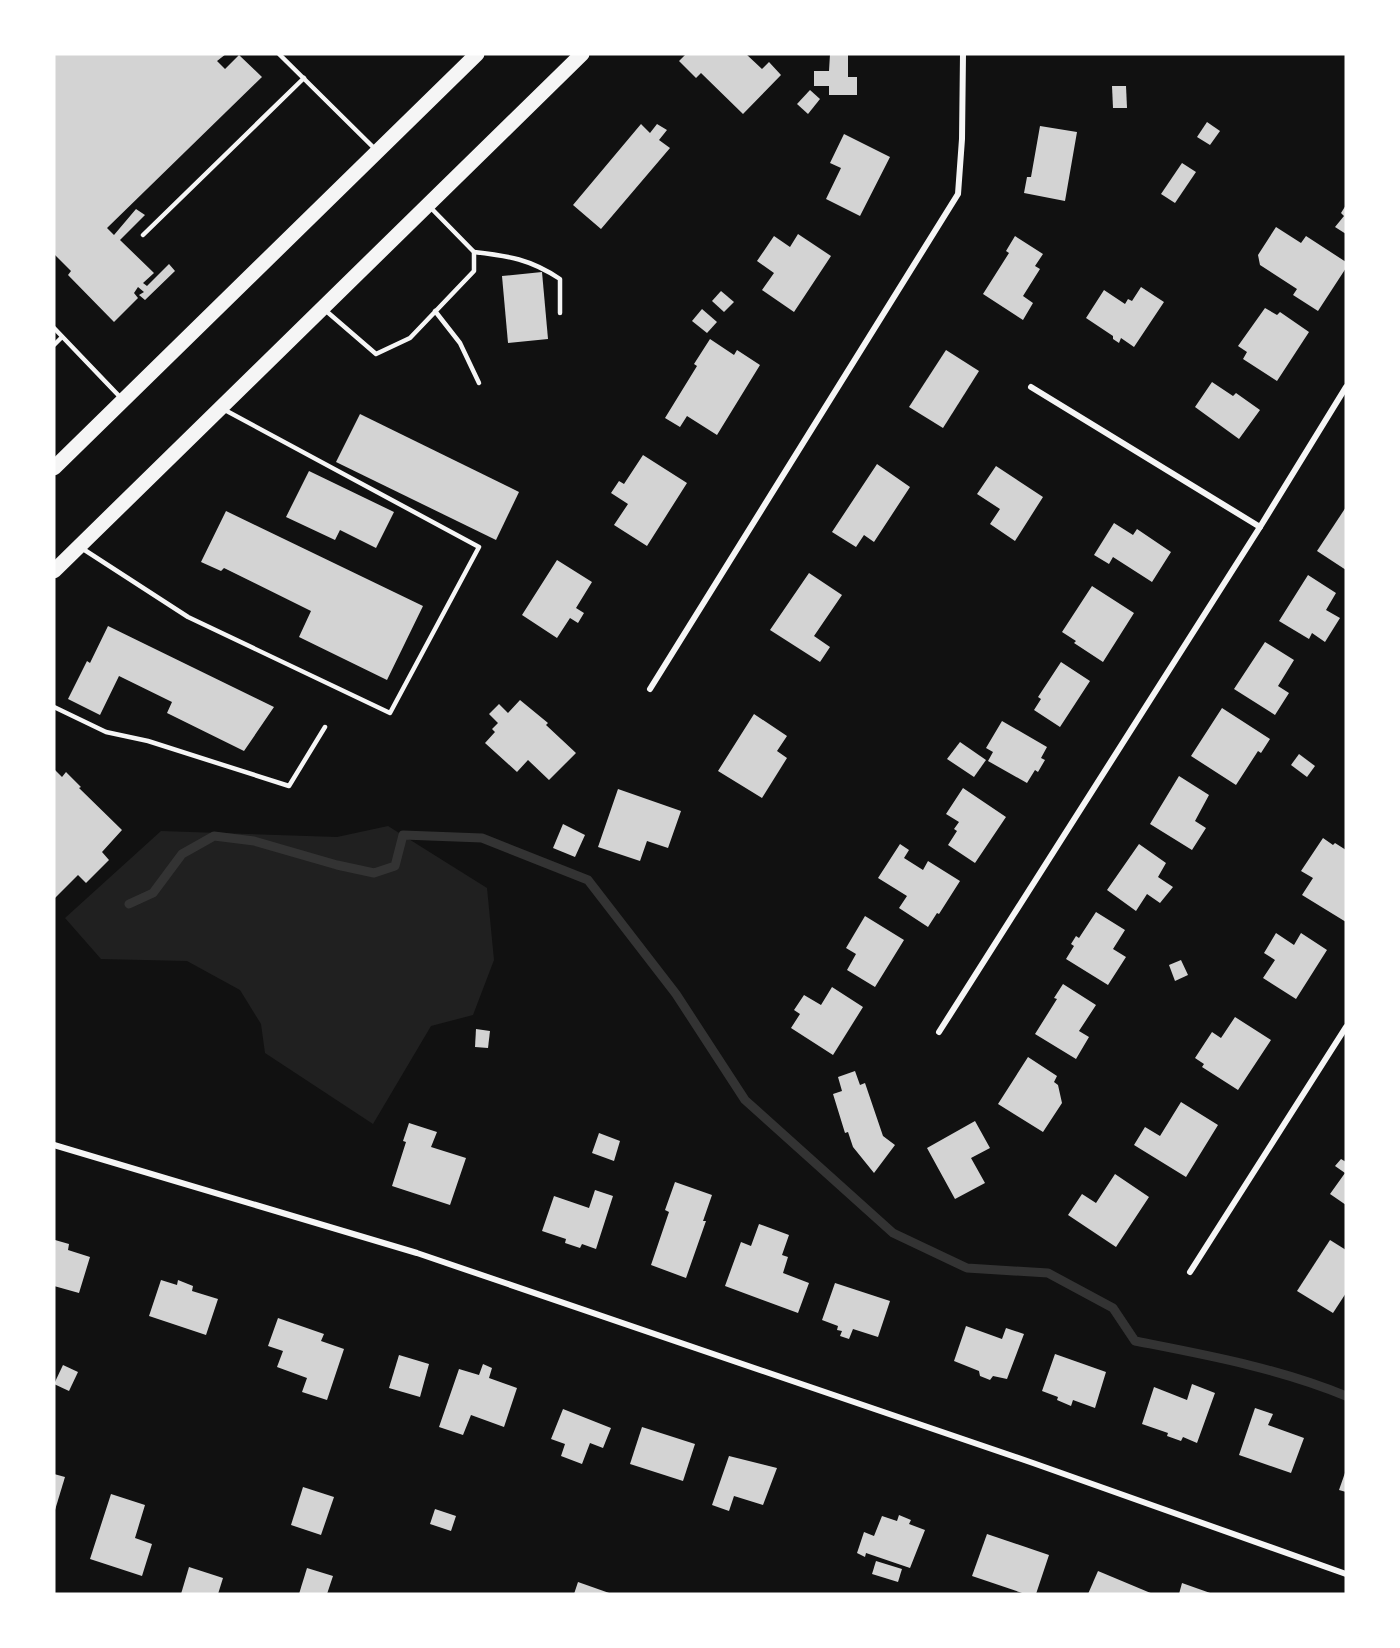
<svg xmlns="http://www.w3.org/2000/svg" width="1400" height="1648" font-family="'Zilla Slab',serif">
<style>
.green{fill:#202020}
.lines{fill:none;stroke-linecap:round;stroke-linejoin:round}
.stream{stroke:#333;stroke-width:9}
.building{fill:#d3d3d3}
.service{stroke:#f5f5f5;stroke-width:4.5}
.minor{stroke:#f5f5f5;stroke-width:6}
.primary{stroke:#f5f5f5;stroke-width:15}
</style>
<rect width="100%" height="100%" fill="#111"/>
<!-- green -->
<path class="green" d="M388,826L487,888L494,960L473,1015L431,1026L373,1124L265,1053L261,1024L240,990L187,961L101,959L65,918L161,831L337,837Z"/>
<g class="lines">
<!-- stream -->
<path class="stream" d="M129,904L153,893L182,854L214,836L254,841L337,865L374,873L395,866L403,835L482,838L588,880L676,994L745,1100L893,1233L967,1268L1048,1273L1113,1308L1135,1341C1206,1355 1278,1368 1346,1396"/>
</g>
<!-- building -->
<g class="building">
<path d="M54,54H226L217,61L225,69L239,55L262,77L107,228L114,235L136,209L145,215L120,240L154,273L143,283L147,286L169,264L175,271L145,300L139,295L144,292L138,287L134,293L138,298L114,322L68,275L71,271L54,254Z"/>
<path d="M686,54H746L762,69L769,62L781,75L743,114L701,73L696,78L679,61Z"/>
<path d="M830,54H848V77H857V95H829V86H814V71H829Z"/>
<path d="M1112,86H1126L1127,108H1113Z"/>
<path d="M810,90L820,99L808,114L797,104Z"/>
<path d="M1207,122L1220,131L1210,145L1197,137Z"/>
<path d="M641,124L650,133L657,124L667,130L659,140L670,148L601,229L573,205Z"/>
<path d="M1040,126L1077,132L1065,201L1024,193L1027,177H1031Z"/>
<path d="M844,134L890,157L860,216L826,199L841,168L830,163Z"/>
<path d="M1182,163L1196,172L1175,203L1161,194Z"/>
<path d="M1346,205V234L1335,227L1344,216L1341,213Z"/>
<path d="M1276,227L1301,243L1306,236L1346,262V268L1318,311L1293,295L1297,289L1260,265L1258,255Z"/>
<path d="M798,234L831,256L794,312L762,290L774,273L757,261L774,236L790,247Z"/>
<path d="M1015,236L1043,254L1035,266L1040,269L1023,296L1033,303L1023,320L983,294L1009,253L1006,251Z"/>
<path d="M542,272L548,339L508,343L502,276Z"/>
<path d="M1141,287L1164,302L1134,347L1121,338L1119,343L1113,339V336L1086,318L1104,290L1125,304L1128,299L1132,301Z"/>
<path d="M721,291L734,302L724,312L712,301Z"/>
<path d="M1265,308L1277,315L1280,312L1309,332L1277,381L1243,359L1247,352L1238,346Z"/>
<path d="M702,309L717,322L707,333L692,321Z"/>
<path d="M710,339L734,355L737,350L760,365L717,435L687,416L680,427L665,418L697,366L694,364Z"/>
<path d="M946,350L979,371L943,428L909,407Z"/>
<path d="M1212,382L1233,396L1236,393L1260,410L1239,439L1195,407Z"/>
<path d="M360,414L519,492L496,540L336,462Z"/>
<path d="M643,455L687,483L647,546L614,525L628,504L611,493L619,481L624,484Z"/>
<path d="M877,464L910,487L874,542L864,535L856,547L832,532Z"/>
<path d="M996,466L1043,497L1015,541L990,524L1000,509L977,494Z"/>
<path d="M309,471L394,512L376,548L340,530L335,540L286,517Z"/>
<path d="M1346,507V570L1317,551Z"/>
<path d="M226,511L423,606L387,680L299,637L311,611L224,568L221,571L201,562Z"/>
<path d="M1114,523L1133,535L1137,529L1171,552L1152,582L1113,557L1109,564L1094,555Z"/>
<path d="M557,560L592,582L576,608L584,613L578,623L570,618L557,638L522,615Z"/>
<path d="M809,573L842,595L814,636L830,647L820,662L770,630Z"/>
<path d="M1308,575L1336,593L1326,610L1340,618L1325,642L1312,633L1309,639L1279,621Z"/>
<path d="M1092,586L1134,613L1103,662L1074,643L1076,641L1062,632Z"/>
<path d="M108,626L274,707L244,751L167,713L172,702L119,676L100,715L68,699L87,661L90,663Z"/>
<path d="M1265,642L1294,660L1278,686L1289,693L1275,715L1234,689Z"/>
<path d="M1061,662L1090,681L1060,727L1034,710L1041,699L1038,697Z"/>
<path d="M520,700L548,723L546,725L576,753L549,780L528,760L517,772L485,743L495,732L492,729L498,723L489,714L499,704L508,713Z"/>
<path d="M1222,708L1270,739L1261,753L1258,751L1236,785L1191,756Z"/>
<path d="M754,714L787,736L777,751L787,758L762,798L718,771Z"/>
<path d="M1002,721L1047,747L1041,758L1045,760L1038,772L1035,770L1027,783L988,761L993,752L986,748Z"/>
<path d="M960,742L986,760L974,777L947,759Z"/>
<path d="M1299,754L1315,766L1307,777L1291,765Z"/>
<path d="M54,769L62,777L66,772L81,787L79,788L122,830L102,852L109,860L86,883L78,875L54,899Z"/>
<path d="M1179,776L1209,795L1195,821L1206,828L1192,850L1150,824Z"/>
<path d="M963,788L1006,817L975,863L948,845L957,831L954,829L959,822L946,814Z"/>
<path d="M618,789L681,811L668,848L647,841L640,861L598,847Z"/>
<path d="M563,824L585,835L575,857L553,848Z"/>
<path d="M1323,838L1333,845L1335,843L1346,850V922L1302,895L1313,878L1301,871Z"/>
<path d="M900,844L909,850L904,858L923,870L928,861L960,881L939,914L937,913L928,927L899,908L907,896L878,878Z"/>
<path d="M1139,844L1166,863L1158,877L1173,887L1160,903L1147,894L1136,911L1107,890Z"/>
<path d="M1096,912L1125,930L1113,949L1126,957L1108,985L1066,959L1074,946L1071,944L1076,936L1079,938Z"/>
<path d="M865,916L904,940L875,987L847,970L856,954L846,948Z"/>
<path d="M1276,933L1294,945L1301,933L1327,950L1296,999L1263,978L1275,960L1264,953Z"/>
<path d="M1181,960L1188,975L1175,981L1169,965Z"/>
<path d="M1063,984L1096,1005L1079,1031L1089,1037L1076,1059L1035,1034L1057,999L1054,998Z"/>
<path d="M832,987L863,1007L833,1055L791,1028L800,1014L794,1010L804,995L821,1005Z"/>
<path d="M1235,1017L1271,1040L1238,1090L1202,1067L1204,1064L1195,1058L1212,1032L1221,1038Z"/>
<path d="M476,1029L490,1031L488,1048L475,1047Z"/>
<path d="M1028,1057L1057,1076L1054,1082L1058,1085L1062,1103L1043,1132L998,1104Z"/>
<path d="M855,1071L860,1085L865,1083L883,1136L895,1145L874,1173L853,1147L848,1132L845,1133L833,1094L842,1091L838,1077Z"/>
<path d="M1181,1102L1218,1125L1186,1177L1134,1145L1145,1127L1160,1136Z"/>
<path d="M975,1121L990,1148L971,1158L985,1183L955,1199L927,1148Z"/>
<path d="M409,1123L437,1132L431,1147L466,1158L450,1205L392,1186L406,1142L403,1141Z"/>
<path d="M599,1133L620,1141L614,1161L592,1153Z"/>
<path d="M1341,1159L1346,1162V1205L1330,1194L1345,1173L1335,1166Z"/>
<path d="M1115,1174L1149,1197L1116,1247L1068,1215L1082,1194L1096,1203Z"/>
<path d="M675,1182L712,1195L703,1221H706L686,1278L651,1265L669,1212L665,1210Z"/>
<path d="M595,1190L613,1196L596,1249L582,1244L580,1248L565,1243L566,1239L542,1231L554,1196L589,1208Z"/>
<path d="M759,1224L789,1235L782,1255L788,1257L783,1273L809,1283L798,1313L725,1286L741,1242L751,1246Z"/>
<path d="M55,1240L69,1244L68,1250L90,1257L79,1293L54,1286Z"/>
<path d="M1330,1240L1346,1250V1293L1333,1313L1297,1291Z"/>
<path d="M161,1280L177,1285L178,1280L193,1286L192,1291L218,1299L206,1335L149,1316Z"/>
<path d="M835,1283L890,1301L878,1337L853,1329L849,1339L840,1336L842,1331L837,1330L838,1326L822,1320Z"/>
<path d="M278,1318L324,1334L321,1341L344,1349L327,1400L302,1392L307,1378L277,1367L283,1351L268,1346Z"/>
<path d="M966,1326L1002,1339L1006,1328L1024,1334L1007,1379L993,1376L990,1380L980,1376L979,1371L954,1361Z"/>
<path d="M1055,1354L1106,1372L1095,1408L1073,1400L1071,1406L1057,1400L1058,1397L1042,1391Z"/>
<path d="M399,1355L429,1364L420,1397L389,1388Z"/>
<path d="M483,1364L492,1368L489,1378L517,1388L504,1427L471,1415L463,1435L439,1427L459,1369L479,1375Z"/>
<path d="M63,1365L78,1372L69,1391L54,1384Z"/>
<path d="M1192,1384L1215,1393L1197,1443L1183,1437L1181,1441L1167,1436L1168,1433L1142,1424L1154,1387L1187,1400Z"/>
<path d="M1255,1408L1273,1414L1268,1425L1304,1438L1291,1473L1239,1455Z"/>
<path d="M563,1409L611,1428L603,1448L590,1443L582,1464L561,1456L565,1444L551,1439Z"/>
<path d="M642,1427L695,1444L683,1481L630,1464Z"/>
<path d="M729,1456L777,1468L763,1505L734,1496L729,1511L712,1505Z"/>
<path d="M1346,1470V1492L1339,1490Z"/>
<path d="M54,1474L65,1477L55,1510H54Z"/>
<path d="M303,1487L334,1497L321,1535L291,1525Z"/>
<path d="M111,1494L145,1505L135,1538L152,1544L142,1576L90,1559Z"/>
<path d="M435,1509L456,1516L451,1531L430,1524Z"/>
<path d="M899,1515L911,1520L909,1524L925,1530L910,1568L866,1553L865,1557L857,1553L864,1532L874,1536L882,1516L897,1521Z"/>
<path d="M987,1534L1049,1555L1036,1594H1025L972,1576Z"/>
<path d="M876,1561L902,1569L898,1582L872,1574Z"/>
<path d="M189,1567L223,1578L218,1594H181Z"/>
<path d="M307,1568L333,1576L327,1594H299Z"/>
<path d="M1098,1571L1153,1594H1088Z"/>
<path d="M578,1582L612,1594H574Z"/>
<path d="M1182,1583L1213,1594H1179Z"/>
</g>
<g class="lines">
<!-- service -->
<g class="service">
<path d="M279,54L375,149"/>
<path d="M143,235L304,78"/>
<path d="M474,252C509,256 530,259 560,279V313"/>
<path d="M325,310L376,354L410,338L474,271V252L430,207"/>
<path d="M435,311L460,343L479,383"/>
<path d="M54,328L121,398"/>
<path d="M54,345L62,337"/>
<path d="M83,549L188,617L390,713L479,547L223,409"/>
<path d="M54,707L106,732L148,741L289,786L325,727"/>
</g>
<!-- minor -->
<g class="minor">
<path d="M1031,387L1260,527"/>
<path d="M650,689L958,194L962,139L963,54"/>
<path d="M939,1032L1260,527L1346,387"/>
<path d="M54,1145L417,1253L1033,1463L1346,1574"/>
<path d="M1190,1272L1346,1027"/>
</g>
<!-- primary -->
<g class="primary">
<path d="M54,468L477,54"/>
<path d="M54,571L582,54"/>
</g>
</g>
<!-- border -->
<rect width="1400" height="1648" fill="none" stroke="#ffffff" stroke-width="111"/>
</svg>
